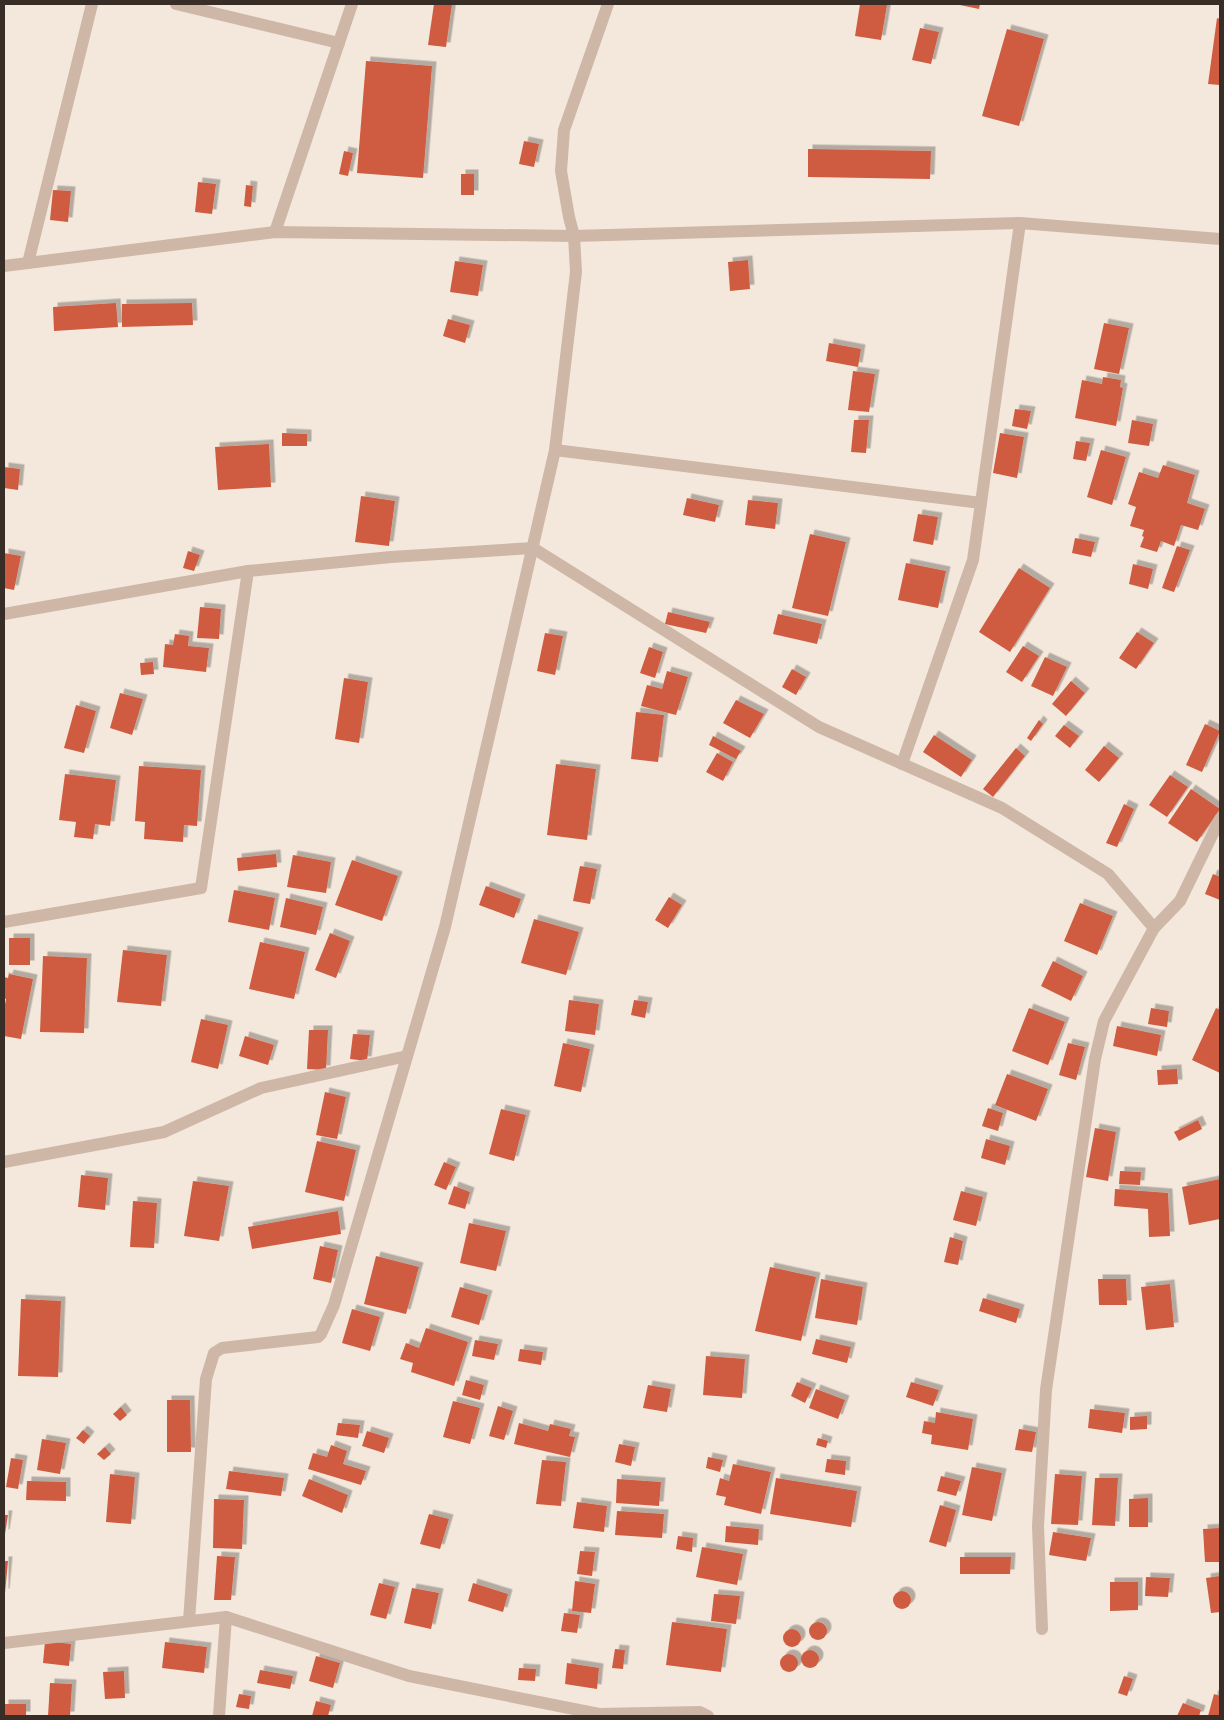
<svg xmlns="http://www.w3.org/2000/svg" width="1224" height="1720" font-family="'Space Grotesk',sans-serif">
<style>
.building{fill:#cf5b3f;filter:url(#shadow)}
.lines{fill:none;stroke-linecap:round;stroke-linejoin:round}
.street{stroke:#ceb7a7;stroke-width:12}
</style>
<defs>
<filter id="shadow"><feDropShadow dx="4.5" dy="-4.5" stdDeviation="0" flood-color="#0004"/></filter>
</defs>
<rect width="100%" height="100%" fill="#f4e8dc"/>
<!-- building -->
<g class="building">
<path d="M434,4H452L446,47L428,45Z"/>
<path d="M860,4L887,5L881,40L855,36Z"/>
<path d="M955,4H980L979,9Z"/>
<path d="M1217,18L1220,19V85L1208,84Z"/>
<path d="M920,28L939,32L931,64L912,60Z"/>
<path d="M1007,29L1044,39L1019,126L982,116Z"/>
<path d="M366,61L432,66L423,178L357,173Z"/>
<path d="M524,141L539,144L534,167L519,164Z"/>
<path d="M808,149L931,151L930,179L808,177Z"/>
<path d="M344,151L353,153L348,176L339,174Z"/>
<rect x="461" y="174" width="13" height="21"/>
<path d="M198,182L216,184L212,214L195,212Z"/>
<path d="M246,185L253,186L251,207L244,206Z"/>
<path d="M53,190L71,191L68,222L50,220Z"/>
<path d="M748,260L750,289L730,291L728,262Z"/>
<path d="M455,261L483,265L478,296L450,292Z"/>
<path d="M116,303L118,327L54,331L53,307Z"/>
<path d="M192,303L193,325L122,327V304Z"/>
<path d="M448,319L470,325L465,343L443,336Z"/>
<path d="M1104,323L1129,328L1119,374L1094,369Z"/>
<path d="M829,343L861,349L858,367L826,361Z"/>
<path d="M853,371L875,374L869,412L848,410Z"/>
<path d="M1103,377L1121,380L1120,387L1123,388L1116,426L1075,418L1082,380L1102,384Z"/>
<path d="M1015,409L1031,411L1027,429L1012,426Z"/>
<path d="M854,420H869L866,453L851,452Z"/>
<path d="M1132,420L1153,424L1149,446L1128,443Z"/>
<path d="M282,433L307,434V446H282Z"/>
<path d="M1000,433L1024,437L1017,478L993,473Z"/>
<path d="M1076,441L1090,443L1086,461L1073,459Z"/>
<path d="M269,444L271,487L218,490L215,447Z"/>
<path d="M1101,450L1126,457L1112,505L1087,497Z"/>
<path d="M1163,465L1195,475L1187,503L1205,509L1198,530L1181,525L1174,546L1161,541L1157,552L1140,547L1144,537L1142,536L1144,530L1130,526L1136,507L1128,504L1139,472L1158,478Z"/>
<path d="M4,467L20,469L18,490L4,488Z"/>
<path d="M361,496L395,501L389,546L355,542Z"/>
<path d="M687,498L719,505L715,522L683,515Z"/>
<path d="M748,500L778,503L775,529L745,525Z"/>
<path d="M918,514L938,517L933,545L913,541Z"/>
<path d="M810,534L846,542L828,616L792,608Z"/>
<path d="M1075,538L1095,542L1091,557L1072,553Z"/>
<path d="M1177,546L1190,550L1174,592L1162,588Z"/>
<path d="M188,551L200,555L194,571L183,568Z"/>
<path d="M4,553L21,556L14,590L4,588Z"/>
<path d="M906,563L946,571L938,608L898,600Z"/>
<path d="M1133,564L1153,569L1148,589L1129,584Z"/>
<path d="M1019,568L1050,588L1010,652L979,632Z"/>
<path d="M200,607L221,609L219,639L197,638Z"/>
<path d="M668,612L710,622L706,633L665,624Z"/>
<path d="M778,614L822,624L817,644L773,634Z"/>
<path d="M1137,632L1154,643L1136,669L1119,658Z"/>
<path d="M545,633L563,636L555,675L537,671Z"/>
<path d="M175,634L189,636L188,646L209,648L206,672L163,667L165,644L173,645Z"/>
<path d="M1023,646L1039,656L1022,682L1006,672Z"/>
<path d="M649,647L663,652L655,678L640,673Z"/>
<path d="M1045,657L1067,667L1053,696L1031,686Z"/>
<path d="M153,662L154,674L141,675L140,663Z"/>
<path d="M792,669L806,677L796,695L782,687Z"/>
<path d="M667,671L688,677L676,715L641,706L647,685L662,689Z"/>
<path d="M344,678L368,682L359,743L335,739Z"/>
<path d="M1071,681L1085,693L1066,716L1052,704Z"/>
<path d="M120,693L143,699L132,735L110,728Z"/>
<path d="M736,700L764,714L750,738L723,723Z"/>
<path d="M76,705L96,711L84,753L64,748Z"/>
<path d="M636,712L664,715L658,762L631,759Z"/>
<path d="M1039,720L1043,724L1031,741L1027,738Z"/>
<path d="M1205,724L1220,731L1202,772L1186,765Z"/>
<path d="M1064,725L1079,736L1070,748L1055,736Z"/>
<path d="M934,735L972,760L961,777L923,752Z"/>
<path d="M713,736L741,751L736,759L709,745Z"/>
<path d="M1104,746L1119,758L1099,782L1085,770Z"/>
<path d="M1016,748L1025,756L993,797L983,789Z"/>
<path d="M717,753L733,762L723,781L706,772Z"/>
<path d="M556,764L596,769L587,840L547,835Z"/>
<path d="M139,766L201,770L197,826L184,825L183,842L144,839L145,822L135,821Z"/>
<path d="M65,774L116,780L110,826L95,824L93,839L74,837L76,822L59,820Z"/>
<path d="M1170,775L1188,787L1167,817L1149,805Z"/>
<path d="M1191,789L1220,809L1197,842L1168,823Z"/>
<path d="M1124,804L1134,809L1117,847L1106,843Z"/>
<path d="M276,854L277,867L238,871L237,858Z"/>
<path d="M293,855L331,862L326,893L287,887Z"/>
<path d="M352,860L398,876L382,921L335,905Z"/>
<path d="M580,866L597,869L590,904L573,901Z"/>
<path d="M1213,874L1220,877V900L1205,894Z"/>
<path d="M486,886L521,899L514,918L479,905Z"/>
<path d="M234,890L275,898L269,930L228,922Z"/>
<path d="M669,897L682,905L668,928L655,920Z"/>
<path d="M286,898L323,907L316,935L280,927Z"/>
<path d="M1080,903L1113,916L1097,955L1064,941Z"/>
<path d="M534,919L579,932L566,975L521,963Z"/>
<path d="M330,933L350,941L336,978L315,970Z"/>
<rect x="9" y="938" width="21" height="27"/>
<path d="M260,942L305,952L294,999L249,989Z"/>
<path d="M123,950L167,955L161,1006L117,1002Z"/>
<path d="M43,956L87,958L84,1033L40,1032Z"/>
<path d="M1053,961L1083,976L1071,1001L1041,986Z"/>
<path d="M9,974L33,979L21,1039L4,1036V1010L6,999L4,998V977L8,978Z"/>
<path d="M569,1000L599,1004L595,1035L565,1031Z"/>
<path d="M634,1000L648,1002L645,1018L631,1015Z"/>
<path d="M1029,1008L1065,1022L1048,1065L1012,1051Z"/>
<path d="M1151,1008L1169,1011L1167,1027L1148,1024Z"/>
<path d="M1216,1008L1220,1010V1073L1192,1060Z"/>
<path d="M201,1019L228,1025L218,1069L191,1062Z"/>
<path d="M1117,1026L1161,1035L1157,1056L1113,1046Z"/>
<path d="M309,1030H328L326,1070L307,1069Z"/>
<path d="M353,1034L370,1035L367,1061L350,1059Z"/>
<path d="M245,1036L274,1045L268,1065L239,1056Z"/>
<path d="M563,1043L590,1049L581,1092L554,1086Z"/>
<path d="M1068,1043L1085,1047L1076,1080L1059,1075Z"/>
<path d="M1177,1069L1178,1084L1158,1085L1157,1070Z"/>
<path d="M1007,1074L1048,1089L1036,1121L995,1105Z"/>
<path d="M325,1092L346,1097L337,1139L316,1135Z"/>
<path d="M988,1108L1003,1113L998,1131L982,1126Z"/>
<path d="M501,1109L526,1115L514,1161L489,1154Z"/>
<path d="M1198,1120L1202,1129L1179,1141L1174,1132Z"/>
<path d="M1095,1128L1116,1132L1108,1181L1086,1177Z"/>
<path d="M986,1139L1010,1146L1005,1165L981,1158Z"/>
<path d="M317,1141L356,1150L344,1201L305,1192Z"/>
<path d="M444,1162L456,1167L446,1190L434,1185Z"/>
<path d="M1120,1171L1141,1172L1140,1185L1119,1184Z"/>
<path d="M81,1175L108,1178L105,1210L78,1207Z"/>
<path d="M1220,1179V1219L1189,1225L1182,1187Z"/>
<path d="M193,1181L229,1186L219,1241L184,1236Z"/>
<path d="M454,1186L470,1192L465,1209L448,1204Z"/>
<path d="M1115,1189L1168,1193L1170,1236L1149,1237L1148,1209L1114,1206Z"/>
<path d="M961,1191L983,1197L976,1226L953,1220Z"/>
<path d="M133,1201L157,1203L154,1248L130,1247Z"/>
<path d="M338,1211L341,1234L252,1249L248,1227Z"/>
<path d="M469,1223L506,1231L496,1271L460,1263Z"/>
<path d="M950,1237L963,1241L958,1265L944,1262Z"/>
<path d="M320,1246L338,1250L331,1283L313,1279Z"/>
<path d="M376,1256L419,1267L406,1314L364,1304Z"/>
<path d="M770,1267L816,1277L801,1341L755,1331Z"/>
<path d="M821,1279L863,1287L857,1325L815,1318Z"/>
<path d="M1098,1279H1126L1127,1305H1099Z"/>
<path d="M1170,1284L1174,1327L1146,1330L1141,1287Z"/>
<path d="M460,1287L488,1295L479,1325L451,1317Z"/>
<path d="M983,1298L1020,1309L1016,1323L979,1311Z"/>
<path d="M21,1299L61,1301L58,1377L18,1376Z"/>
<path d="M352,1309L380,1317L370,1351L342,1343Z"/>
<path d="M426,1328L468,1342L454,1386L411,1372L413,1363L400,1359L406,1343L419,1348Z"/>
<path d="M816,1339L851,1347L847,1363L812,1354Z"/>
<path d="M475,1340L498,1344L494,1360L472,1356Z"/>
<path d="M520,1349L543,1352L541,1365L518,1361Z"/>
<path d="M706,1356L745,1359L742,1398L703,1395Z"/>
<path d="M466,1380L484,1385L480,1400L462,1395Z"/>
<path d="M797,1382L812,1388L805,1403L791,1396Z"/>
<path d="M911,1382L939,1390L933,1406L906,1397Z"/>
<path d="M648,1385L671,1389L667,1412L643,1408Z"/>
<path d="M816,1389L845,1400L838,1419L809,1408Z"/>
<path d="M167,1400H190L191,1452H167Z"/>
<path d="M453,1401L480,1408L470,1444L443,1437Z"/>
<path d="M498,1406L513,1411L504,1440L489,1436Z"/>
<path d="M121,1407L127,1415L120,1421L113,1414Z"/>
<path d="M1090,1409L1125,1413L1122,1433L1088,1428Z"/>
<path d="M936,1412L973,1419L968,1450L931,1444L932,1435L922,1433L924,1421L935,1423Z"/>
<path d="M1147,1416V1429L1130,1430V1417Z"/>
<path d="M338,1423L360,1425L358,1438L336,1435Z"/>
<path d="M519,1423L548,1431L550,1424L571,1429L569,1436L575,1437L570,1457L514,1444Z"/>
<path d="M1019,1429L1036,1432L1032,1452L1015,1450Z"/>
<path d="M83,1430L90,1436L84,1444L76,1438Z"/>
<path d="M367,1431L389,1438L384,1453L362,1446Z"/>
<path d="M818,1438L828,1441L826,1448L816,1445Z"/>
<path d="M42,1439L66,1443L60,1474L37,1470Z"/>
<path d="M619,1444L635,1447L631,1466L615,1462Z"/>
<path d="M331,1445L347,1451L343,1464L366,1471L361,1485L308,1469L313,1453L327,1457Z"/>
<path d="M105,1447L111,1454L104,1460L97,1454Z"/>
<path d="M708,1457L723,1460L720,1472L706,1468Z"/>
<path d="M11,1458L23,1460L18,1489L6,1487Z"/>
<path d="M827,1459L846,1461L845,1475L825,1472Z"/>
<path d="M542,1460L566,1462L561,1506L536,1504Z"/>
<path d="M733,1464L771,1472L761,1514L724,1505L726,1497L716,1495L720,1478L729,1481Z"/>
<path d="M972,1467L1002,1473L992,1521L962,1515Z"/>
<path d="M229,1471L284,1478L281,1496L226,1489Z"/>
<path d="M110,1474L135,1477L131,1524L106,1522Z"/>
<path d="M1055,1474L1082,1476L1078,1525L1051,1524Z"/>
<path d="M941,1476L961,1481L956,1496L937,1491Z"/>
<path d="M776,1478L857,1491L851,1527L770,1514Z"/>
<path d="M1095,1478H1118L1115,1526L1092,1525Z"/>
<path d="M309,1479L348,1495L342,1513L302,1496Z"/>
<path d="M617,1479L661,1482L659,1506L616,1503Z"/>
<path d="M27,1481L66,1482V1501L26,1500Z"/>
<path d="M1148,1498V1527H1129V1499Z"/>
<path d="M214,1499L244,1500L242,1549L213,1548Z"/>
<path d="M577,1502L607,1506L604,1532L573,1528Z"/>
<path d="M940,1505L956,1510L946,1547L929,1542Z"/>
<path d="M617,1511L664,1514L662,1538L615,1535Z"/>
<path d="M429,1514L449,1519L440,1549L420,1544Z"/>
<path d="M4,1515H8L5,1534H4Z"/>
<path d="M726,1526L759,1529L758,1545L725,1542Z"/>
<path d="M1220,1528V1562H1205L1203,1529Z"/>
<path d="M1053,1532L1091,1538L1086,1561L1049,1555Z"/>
<path d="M678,1536L693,1538L692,1552L676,1549Z"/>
<path d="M702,1547L743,1554L737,1585L696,1577Z"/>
<path d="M580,1551L595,1552L592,1576L577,1574Z"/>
<path d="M217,1556L235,1557L231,1600H214Z"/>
<path d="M960,1557H1011L1010,1574H960Z"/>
<path d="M4,1561H8L5,1593H4Z"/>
<path d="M1220,1576V1612L1211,1613L1206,1578Z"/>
<path d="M1146,1577L1170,1578L1168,1597L1145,1596Z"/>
<path d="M575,1581L595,1584L591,1613L572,1611Z"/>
<path d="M1110,1582H1138V1610L1110,1611Z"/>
<path d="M379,1583L395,1587L386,1619L370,1615Z"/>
<path d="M473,1583L508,1594L503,1612L468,1601Z"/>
<path d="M412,1588L439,1593L431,1629L404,1623Z"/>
<circle cx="902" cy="1600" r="9"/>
<path d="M714,1594L740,1596L736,1624L711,1621Z"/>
<path d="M564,1613L580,1615L577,1633L561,1631Z"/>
<path d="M672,1622L727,1629L721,1672L666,1665Z"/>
<circle cx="818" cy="1631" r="9"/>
<circle cx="792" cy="1638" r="9"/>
<path d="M45,1641L71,1644L69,1666L43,1663Z"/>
<path d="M165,1642L207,1647L204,1673L162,1668Z"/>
<path d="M615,1649L625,1650L623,1669L612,1668Z"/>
<circle cx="810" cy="1659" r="9"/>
<circle cx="789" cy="1663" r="9"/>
<path d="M316,1656L340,1663L333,1688L309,1681Z"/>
<path d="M567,1663L599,1668L597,1689L565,1684Z"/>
<path d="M519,1668L536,1669L535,1681L518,1680Z"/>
<path d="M260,1670L293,1676L290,1689L257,1683Z"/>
<path d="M124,1671L125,1698L105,1699L103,1672Z"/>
<path d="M1124,1676L1133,1679L1127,1696L1118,1693Z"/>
<path d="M50,1683L72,1684L70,1716H48Z"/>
<path d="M239,1694L251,1696L249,1709L236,1707Z"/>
<path d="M1214,1694L1220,1696V1716H1208Z"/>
<path d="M316,1701L331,1705L328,1716H312Z"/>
<path d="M1183,1703L1201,1710L1199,1716H1177Z"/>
<rect x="4" y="1704" width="22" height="12"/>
</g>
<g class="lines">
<!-- street -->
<g class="street">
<path d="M176,4L339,43"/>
<path d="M275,232L352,4"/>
<path d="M28,263L92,4"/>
<path d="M4,266L275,232L574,236L1020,223L1220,239"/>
<path d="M555,450L981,503"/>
<path d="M4,614L248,571L391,557L533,548L819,727L1002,808L1108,874L1154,928"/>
<path d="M902,764L973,560L1020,223"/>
<path d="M4,922L201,888L248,571"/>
<path d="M4,1162L164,1132L261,1088L407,1056"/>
<path d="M189,1621L206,1379L214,1353L222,1348L318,1337L321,1334L334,1305L445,927L555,450L576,272L574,236L569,217L561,171L564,130L608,4"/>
<path d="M1042,1629L1038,1526L1046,1390L1095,1059L1104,1021L1154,928L1180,901L1220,819"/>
<path d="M4,1643L226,1617L409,1676L599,1714L700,1712L708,1716"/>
<path d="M219,1716L226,1617"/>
</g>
</g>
<!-- border -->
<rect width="1224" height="1720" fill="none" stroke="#392d28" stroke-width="10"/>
</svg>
